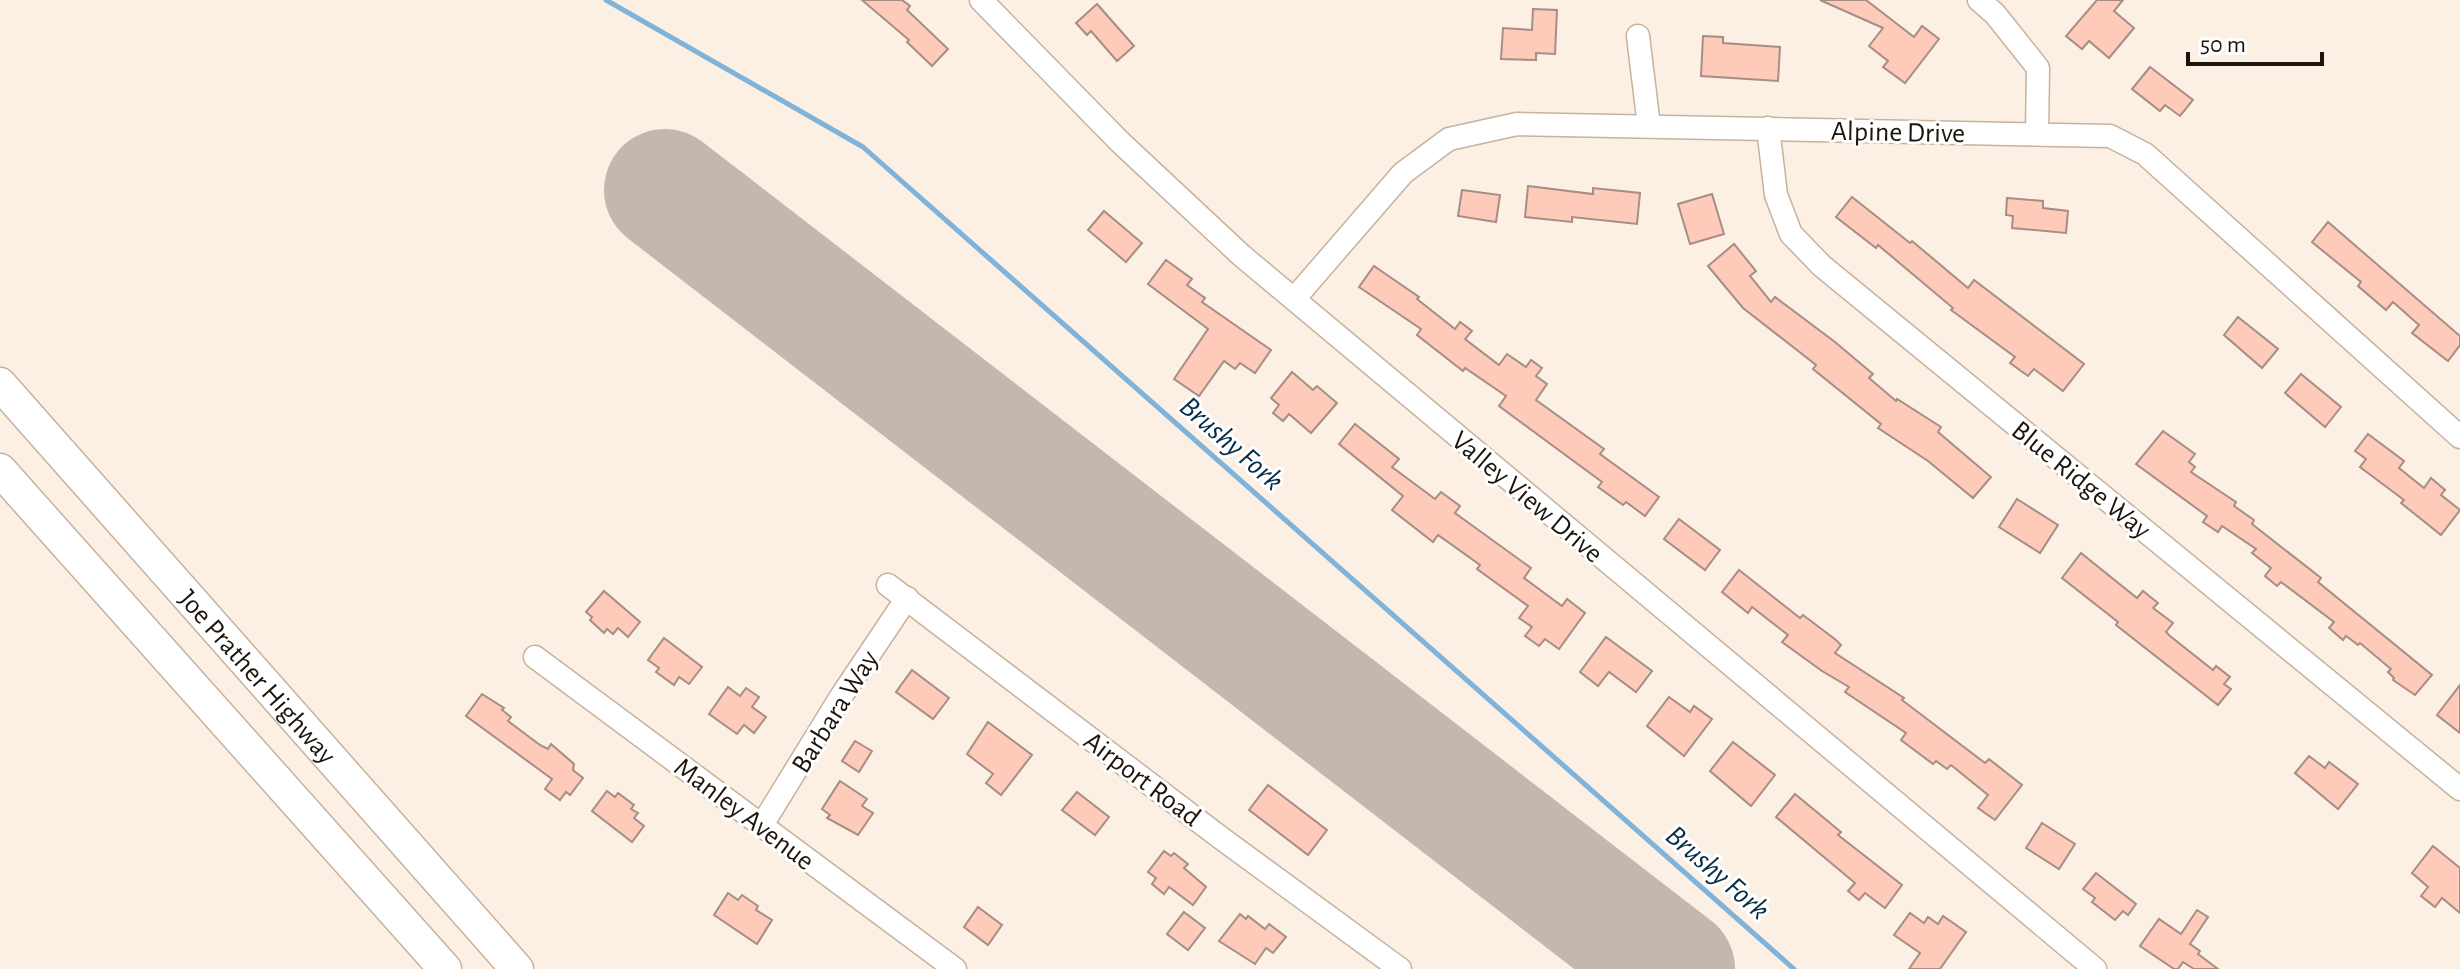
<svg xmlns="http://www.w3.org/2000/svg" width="2460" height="969" font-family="'Alegreya Sans',sans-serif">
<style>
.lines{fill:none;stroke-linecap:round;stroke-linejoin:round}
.stream{stroke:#7fb3d9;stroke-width:5}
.runway{stroke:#c4b8ae;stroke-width:122}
.building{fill:#fecbba;stroke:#a78d84;stroke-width:2}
.minor-casing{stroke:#c6b29f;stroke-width:25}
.highway-casing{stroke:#c6b29f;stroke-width:35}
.minor{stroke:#fff;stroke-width:22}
.highway{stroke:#fff;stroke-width:32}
.labels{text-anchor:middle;stroke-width:6;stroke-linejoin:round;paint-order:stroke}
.street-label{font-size:28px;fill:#1c150e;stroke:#fff}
.water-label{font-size:30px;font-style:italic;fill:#042f49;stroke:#fff}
</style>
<rect width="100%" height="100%" fill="#fcefe4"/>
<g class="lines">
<!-- stream -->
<path class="stream" d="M606,0L863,147L1794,969"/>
<!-- runway -->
<path class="runway" d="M665,190L1674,969"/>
</g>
<!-- building -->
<g class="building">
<path d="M862,0H902L910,6L907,10L948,49L932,66L907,42L909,40Z"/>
<path d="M1820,0H1866L1914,37L1922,26L1939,39L1905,83L1883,67L1888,61L1869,46L1883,28Z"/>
<path d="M2097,0H2123L2114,11L2134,28L2109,58L2089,41L2082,49L2066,36Z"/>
<path d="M1097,4L1134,46L1117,61L1091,31L1087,35L1076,23Z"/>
<path d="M1533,9L1557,10L1555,54L1536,53V60L1501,59L1503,28L1532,30Z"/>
<path d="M1703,36L1723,37V43L1780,47L1778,81L1701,76Z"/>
<path d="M2150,67L2193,100L2180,116L2165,105L2160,111L2132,89Z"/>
<path d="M1528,186L1593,194V188L1640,193L1637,224L1572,217V222L1525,217Z"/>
<path d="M1462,190L1500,195L1496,222L1458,216Z"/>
<path d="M1712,194L1724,234L1690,244L1678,204Z"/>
<path d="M1852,197L1910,243L1912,241L1968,288L1974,280L2084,364L2063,391L2034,369L2028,376L2010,363L2015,357L1951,310L1953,308L1878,245L1876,248L1836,217Z"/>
<path d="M2007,198L2043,201V208L2068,211L2066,233L2012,228L2013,216L2006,215Z"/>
<path d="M1104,211L1142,243L1126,262L1088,230Z"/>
<path d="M2328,222L2460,336V345L2448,361L2412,333L2419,325L2393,302L2386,310L2358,286L2361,282L2312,242Z"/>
<path d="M1734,244L1756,271L1750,276L1771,302L1775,297L1835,342L1873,374L1869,378L1896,401L1897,399L1941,427L1938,432L1991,477L1973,498L1928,461L1878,428L1881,424L1813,369L1816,365L1743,308L1708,266Z"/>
<path d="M1166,260L1192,279L1187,285L1205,298L1202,302L1271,350L1255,373L1240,363L1235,369L1224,361L1199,396L1174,379L1208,329L1148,284Z"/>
<path d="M1374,266L1419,297L1417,299L1455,329L1460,322L1472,331L1465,339L1499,365L1507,354L1526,367L1531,360L1542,368L1536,376L1547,384L1536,400L1604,449L1600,454L1659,497L1645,516L1626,502L1623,505L1598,487L1602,482L1499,406L1506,396L1465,368L1463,371L1417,335L1421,329L1359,287Z"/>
<path d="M2238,317L2278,349L2262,368L2224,335Z"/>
<path d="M1292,372L1313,390L1317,386L1337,403L1311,433L1289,414L1283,421L1273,413L1279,405L1271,398Z"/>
<path d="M2301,374L2341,407L2325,427L2285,393Z"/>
<path d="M1355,424L1399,459L1392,467L1435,499L1441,492L1460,506L1455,513L1531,568L1524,578L1562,606L1567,599L1585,613L1559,649L1545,639L1539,646L1525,636L1532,627L1519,618L1528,606L1477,569L1480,565L1438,535L1433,542L1392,510L1403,496L1339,444Z"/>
<path d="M2163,431L2195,454L2189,462L2195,467L2191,472L2236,502L2234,506L2254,520L2252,524L2321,578L2318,582L2432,675L2415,695L2393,680L2394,678L2388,672L2391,669L2360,643L2358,645L2346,636L2343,640L2329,628L2334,622L2281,582L2277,586L2265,576L2271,568L2252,553L2256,549L2222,526L2218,532L2203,522L2207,516L2136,464Z"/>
<path d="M2368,434L2404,461L2399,468L2424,488L2431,478L2445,490L2441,495L2460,510L2441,535L2401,503L2404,500L2360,467L2366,459L2355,451Z"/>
<path d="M2017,499L2058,525L2040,553L1999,527Z"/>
<path d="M1679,519L1720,550L1705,570L1664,539Z"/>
<path d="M2081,553L2137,598L2143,591L2158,603L2153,608L2173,623L2166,632L2170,636L2213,670L2216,666L2230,677L2224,684L2231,689L2218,705L2116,625L2118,622L2062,578Z"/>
<path d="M1739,570L1800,618L1803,615L1836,640L1841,645L1835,653L1904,698L1902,700L1985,763L1989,759L2022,785L1995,820L1978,808L1988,795L1951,765L1947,769L1936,761L1933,764L1901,740L1906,733L1845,692L1849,687L1822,671L1782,642L1788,635L1752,607L1748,613L1722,592Z"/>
<path d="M604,591L640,622L628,637L618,628L613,634L607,629L604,633L590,620L592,617L586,612Z"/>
<path d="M1606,637L1652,671L1636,692L1609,672L1598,686L1580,672Z"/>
<path d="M664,638L702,667L689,684L679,677L674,685L656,672L659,668L648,660Z"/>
<path d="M912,670L949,698L933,719L896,692Z"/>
<path d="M2460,685V733L2437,715Z"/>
<path d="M728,687L740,696L746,688L759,697L752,707L766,717L754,733L744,725L737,734L709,714Z"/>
<path d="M482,694L504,708L502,710L511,717L508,721L540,745L548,749L551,744L574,764L573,770L583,778L570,795L566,792L560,800L545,789L552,779L466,716Z"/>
<path d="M1669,697L1690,712L1694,706L1712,719L1684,756L1647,726Z"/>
<path d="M988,722L1032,755L1001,795L986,783L993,774L967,754Z"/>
<path d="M855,741L872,751L859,772L842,761Z"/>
<path d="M1733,742L1775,775L1751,806L1710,771Z"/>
<path d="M2309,756L2325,768L2329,762L2358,784L2338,809L2295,773Z"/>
<path d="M840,781L867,799L862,806L873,813L858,835L827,818L830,815L822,809Z"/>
<path d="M1268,785L1327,830L1308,855L1249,810Z"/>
<path d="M607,791L615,797L618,793L634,805L631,809L638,813L634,818L644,826L632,842L592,811Z"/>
<path d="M1077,792L1109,817L1095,835L1062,810Z"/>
<path d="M1795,794L1841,832L1838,835L1902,885L1885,908L1865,893L1859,900L1848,891L1855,883L1776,817Z"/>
<path d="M2042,823L2075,844L2059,869L2026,848Z"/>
<path d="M2433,846L2460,868V913L2442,898L2435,907L2421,896L2428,887L2412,873Z"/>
<path d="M1164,851L1171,856L1174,853L1188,864L1184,868L1206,887L1193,905L1169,887L1164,894L1152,884L1156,878L1148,872Z"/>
<path d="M2096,873L2136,904L2128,915L2123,911L2115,920L2092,902L2095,898L2083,889Z"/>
<path d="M728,893L738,900L742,895L758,906L756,910L772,920L757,944L714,915Z"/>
<path d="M978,907L1002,925L988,945L964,927Z"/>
<path d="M2197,910L2208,917L2190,944L2200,951L2198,954L2218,969H2194L2183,962L2178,969H2174L2140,946L2159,919L2181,934Z"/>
<path d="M1184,912L1205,928L1188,950L1167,934Z"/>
<path d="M1910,913L1924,923L1928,917L1938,924L1943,916L1966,932L1940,969H1909L1920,953L1894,935Z"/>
<path d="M1240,914L1246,919L1248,916L1265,929L1269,924L1286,937L1273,953L1266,948L1255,964L1219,941Z"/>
</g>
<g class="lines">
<!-- minor casing -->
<g class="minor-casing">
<g id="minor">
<path d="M981,0L1120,142L1241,255L2095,969"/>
<path d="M1979,0L1995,14L2038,68L2037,133"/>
<path d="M1638,36L1649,126"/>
<path d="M1768,128L1776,195L1791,234L1822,266L2460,789"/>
<path d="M1294,299L1403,173L1449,139L1517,124L2110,136L2145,154L2460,437"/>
<path d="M888,585L1221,838L1400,969"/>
<path d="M535,657L955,969"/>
<path d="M762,825L842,695L907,598"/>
</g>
</g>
<!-- highway casing -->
<g class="highway-casing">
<g id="highway">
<path id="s1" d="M0,384L517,969"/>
<path d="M0,470L445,969"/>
</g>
</g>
<!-- minor -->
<use href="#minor" class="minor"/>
<!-- highway -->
<use href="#highway" class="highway"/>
</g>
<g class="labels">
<!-- street labels -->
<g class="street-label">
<text transform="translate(1898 131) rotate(1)" y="10">Alpine Drive</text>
<text transform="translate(2082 479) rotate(39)" y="10">Blue Ridge Way</text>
<text transform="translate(1528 496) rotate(40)" y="10">Valley View Drive</text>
<text dy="10" stroke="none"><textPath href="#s1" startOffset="390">Joe Prather Highway</textPath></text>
<text transform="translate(834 711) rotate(-58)" y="10">Barbara Way</text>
<text transform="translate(1143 778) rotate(37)" y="10">Airport Road</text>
<text transform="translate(745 813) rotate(37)" y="10">Manley Avenue</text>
</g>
<!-- water labels -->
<g class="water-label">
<text transform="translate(1232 443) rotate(41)" y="10">Brushy Fork</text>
<text transform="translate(1718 872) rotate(41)" y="10">Brushy Fork</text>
</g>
</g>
<!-- scale -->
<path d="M2188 52v12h134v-12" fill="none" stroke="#1c150e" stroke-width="4"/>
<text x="2200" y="52" font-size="24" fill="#1c150e" stroke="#ffffff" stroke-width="6" paint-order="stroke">50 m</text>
</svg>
